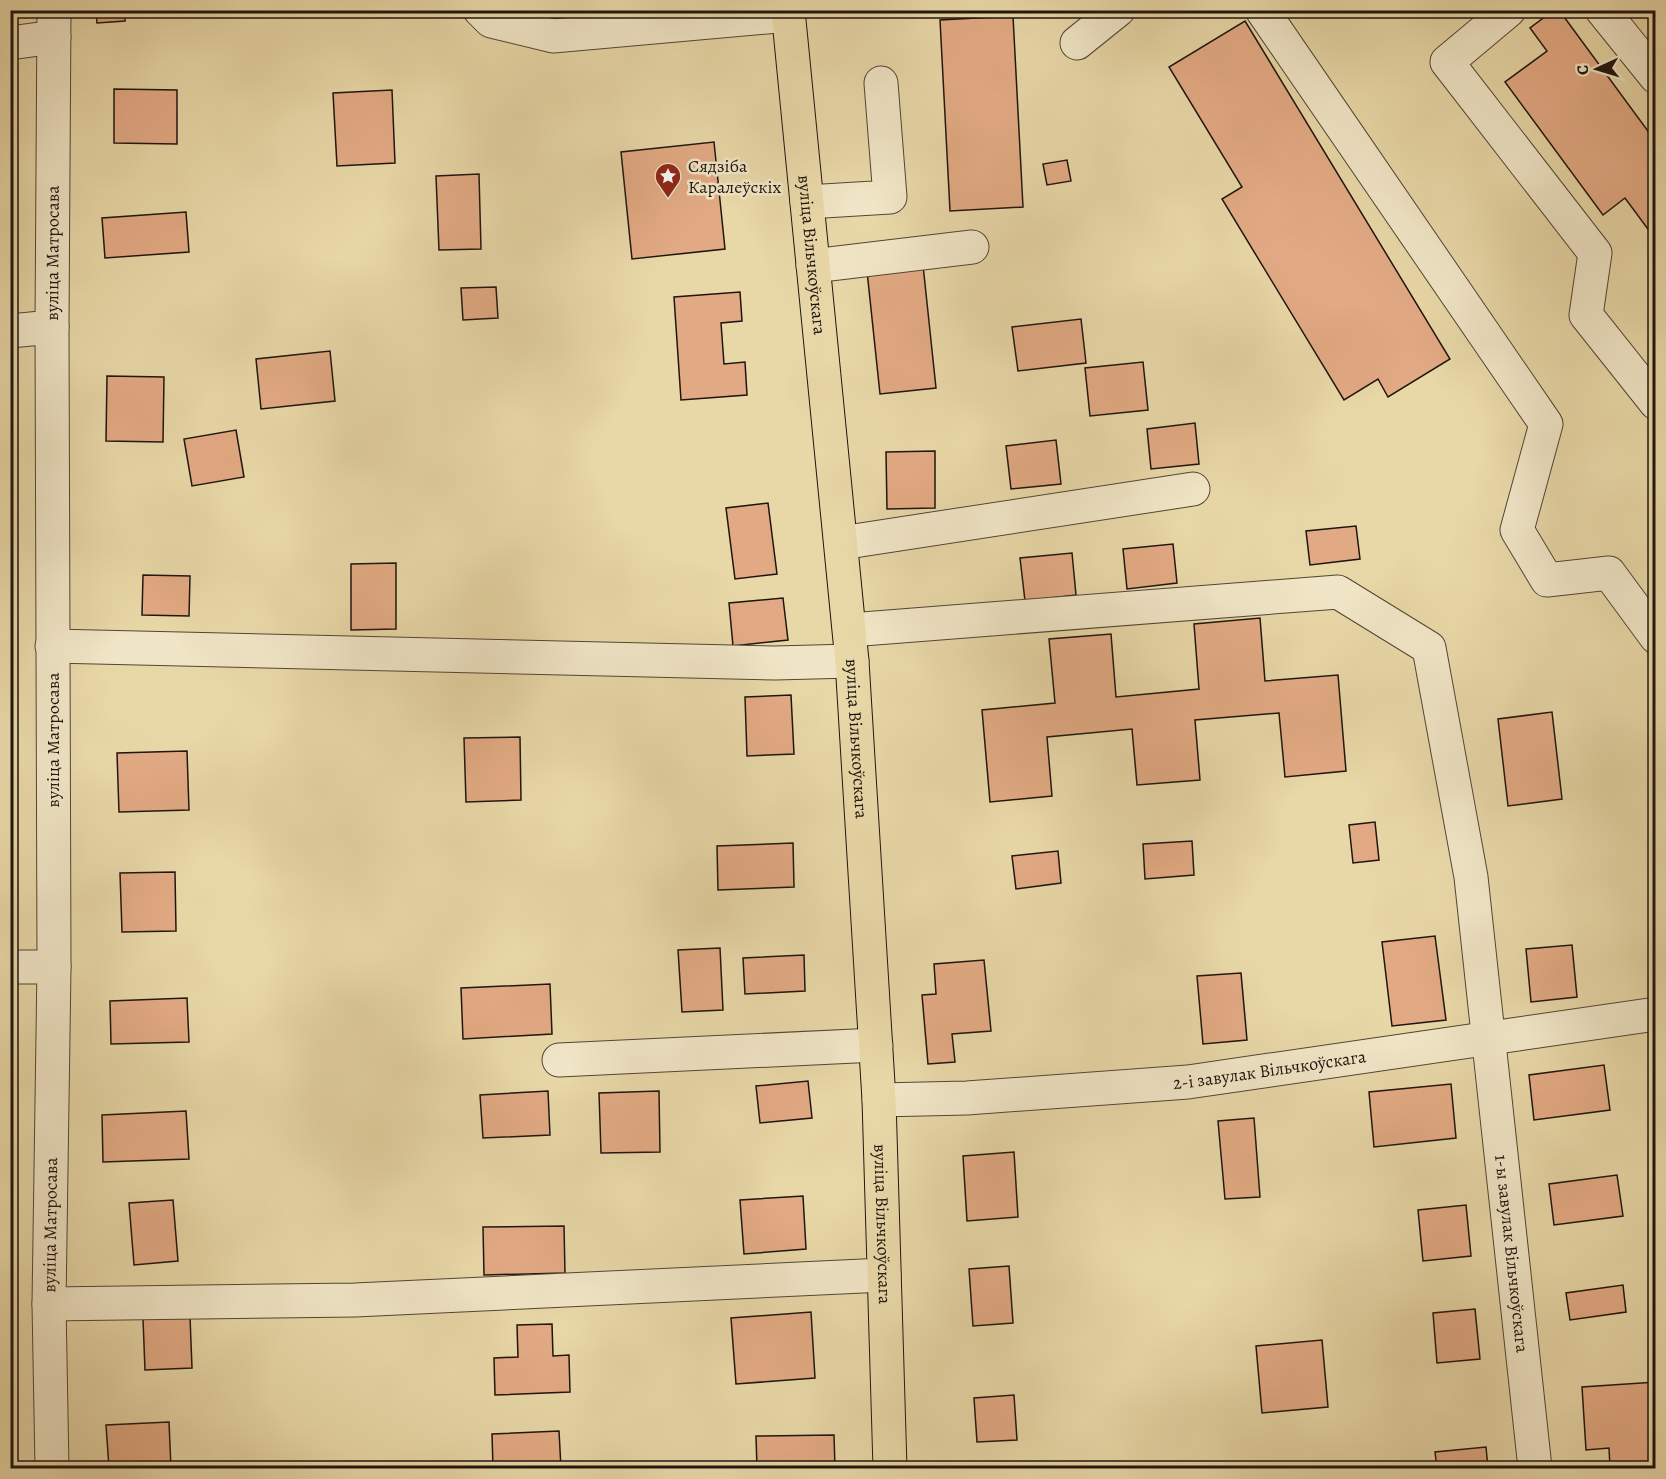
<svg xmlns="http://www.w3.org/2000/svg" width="1666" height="1479" font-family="Alegreya,serif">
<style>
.building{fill:#e2aa84;stroke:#1f150f;stroke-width:1.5}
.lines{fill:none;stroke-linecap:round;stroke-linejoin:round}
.minor-casing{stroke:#514635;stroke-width:35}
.major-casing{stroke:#1f150f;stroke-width:35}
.minor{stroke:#f0e5c6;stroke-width:33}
.major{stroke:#e8d7a7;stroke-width:33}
.labels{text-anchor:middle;stroke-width:5;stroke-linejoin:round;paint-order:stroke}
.poi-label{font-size:18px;fill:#1f150f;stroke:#f0e5c6;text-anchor:start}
.street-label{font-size:18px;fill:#1f150f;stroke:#f0e5c6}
</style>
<rect width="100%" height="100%" fill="#e8d7a7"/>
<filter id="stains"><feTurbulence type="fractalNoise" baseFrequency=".00333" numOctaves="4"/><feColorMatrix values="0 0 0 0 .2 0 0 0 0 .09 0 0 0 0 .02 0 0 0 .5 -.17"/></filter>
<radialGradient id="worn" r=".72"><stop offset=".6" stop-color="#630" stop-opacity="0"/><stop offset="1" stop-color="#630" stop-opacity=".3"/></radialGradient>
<!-- building -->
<g class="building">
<path d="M96,10H125V21L97,23Z"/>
<path d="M1554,10H1559L1656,142V240L1625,198L1603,215L1505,82L1547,51L1530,28Z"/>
<path d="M1013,16L1023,207L950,211L940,20Z"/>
<path d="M1245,21L1450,359L1388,397L1378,379L1344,400L1222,199L1242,187L1169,67Z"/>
<path d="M114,89L177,90V144L114,143Z"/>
<path d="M392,90L395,163L337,166L333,93Z"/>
<path d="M714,142L725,249L632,259L621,152Z"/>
<path d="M1067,160L1071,181L1047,185L1043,164Z"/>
<path d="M479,174L481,249L439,250L436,176Z"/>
<path d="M186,212L189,252L105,258L102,218Z"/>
<path d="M923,265L936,388L880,394L867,271Z"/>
<path d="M496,287L498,318L463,320L461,288Z"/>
<path d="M740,292L742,321L721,323L724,364L745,362L747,395L681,400L674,297Z"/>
<path d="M1081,319L1086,363L1018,371L1012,327Z"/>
<path d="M330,351L335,401L261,409L256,359Z"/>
<path d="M1143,362L1148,410L1090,416L1085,368Z"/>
<path d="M107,376L164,377L163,442L106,441Z"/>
<path d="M1195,423L1199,464L1151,469L1147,429Z"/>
<path d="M236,430L244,477L192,486L184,439Z"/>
<path d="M1056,440L1061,484L1011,489L1006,446Z"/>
<path d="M935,451V508L887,509L886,452Z"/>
<path d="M768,503L777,574L735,579L726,508Z"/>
<path d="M1356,526L1360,559L1310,565L1306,531Z"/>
<path d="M1173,544L1177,583L1127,589L1123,549Z"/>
<path d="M1072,553L1076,595L1025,601L1020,558Z"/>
<path d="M396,563V629L351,630V564Z"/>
<path d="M143,575L190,576L189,616L142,615Z"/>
<path d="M783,598L788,640L733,646L729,603Z"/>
<path d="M1260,618L1265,681L1338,675L1346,771L1285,777L1279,713L1195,720L1200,780L1137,785L1132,729L1047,737L1052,796L990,802L982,710L1055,703L1049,639L1111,634L1116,697L1199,689L1194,624Z"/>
<path d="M791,695L794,754L747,756L745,697Z"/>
<path d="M1552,712L1562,799L1508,806L1498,719Z"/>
<path d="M520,737L521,800L466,802L464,738Z"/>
<path d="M187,751L189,810L119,812L117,753Z"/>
<path d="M1375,822L1379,860L1353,863L1349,825Z"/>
<path d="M1192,841L1194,875L1145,879L1143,844Z"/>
<path d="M793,843L794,887L718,890L717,846Z"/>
<path d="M1058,851L1061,883L1016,889L1012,856Z"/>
<path d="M175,872L176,931L122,932L120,873Z"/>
<path d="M1435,936L1446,1020L1392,1026L1382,942Z"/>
<path d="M1572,945L1577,997L1531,1002L1526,949Z"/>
<path d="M720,948L723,1010L682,1012L678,950Z"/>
<path d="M804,955L805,991L745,994L743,958Z"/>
<path d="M984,960L991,1031L952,1034L955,1062L928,1064L922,995L936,994L934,964Z"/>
<path d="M1241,973L1247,1040L1203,1044L1197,976Z"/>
<path d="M550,984L552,1034L463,1039L461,988Z"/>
<path d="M187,998L189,1042L111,1044L110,1001Z"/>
<path d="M1604,1065L1610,1110L1534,1120L1529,1075Z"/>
<path d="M808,1081L812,1118L760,1123L756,1086Z"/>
<path d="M1451,1084L1456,1138L1374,1147L1369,1092Z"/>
<path d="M548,1091L550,1135L483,1138L480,1095Z"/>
<path d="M659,1091L660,1152L601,1153L599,1093Z"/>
<path d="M186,1111L189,1159L103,1162L102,1115Z"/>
<path d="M1254,1118L1260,1197L1225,1199L1218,1121Z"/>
<path d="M1014,1152L1018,1217L967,1221L963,1156Z"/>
<path d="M1617,1175L1623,1216L1554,1225L1549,1184Z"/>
<path d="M803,1196L806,1249L744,1254L740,1200Z"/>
<path d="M173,1200L178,1261L134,1265L129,1203Z"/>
<path d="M1466,1205L1471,1256L1423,1261L1418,1210Z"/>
<path d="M564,1226L565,1273L484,1275L483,1227Z"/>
<path d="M1009,1266L1013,1323L973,1326L969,1269Z"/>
<path d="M1623,1285L1626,1312L1570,1320L1566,1293Z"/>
<path d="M1475,1309L1480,1359L1437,1363L1433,1313Z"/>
<path d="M811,1312L815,1378L736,1384L731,1318Z"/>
<path d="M190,1317L192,1368L145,1370L143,1319Z"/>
<path d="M552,1324L553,1356L569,1355L570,1392L495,1395L494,1358L518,1357L517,1325Z"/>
<path d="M1322,1340L1328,1407L1262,1413L1256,1346Z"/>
<path d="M1656,1382V1468H1610L1609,1448L1586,1450L1582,1387Z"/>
<path d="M1014,1395L1017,1440L977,1442L974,1398Z"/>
<path d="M169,1422L171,1468H109L106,1425Z"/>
<path d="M559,1431L561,1468H493L492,1434Z"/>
<path d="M834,1435L835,1468H757L756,1436Z"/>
<path d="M1486,1447L1488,1468H1437L1435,1452Z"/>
</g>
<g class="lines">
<!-- minor casing -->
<g class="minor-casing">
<g id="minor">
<path d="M480,10L491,21L553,36L789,15"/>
<path d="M1262,10L1546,424L1517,530L1547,580L1609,573L1656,637"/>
<path d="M1509,10L1447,62L1595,253L1586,315L1656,403"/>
<path d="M1602,10L1656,77"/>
<path d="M10,43L54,37"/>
<path d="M1077,43L1118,10"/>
<path d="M807,202L890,197L881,83"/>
<path d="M813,266L972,247"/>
<path d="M10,331L52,327"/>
<path d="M841,543L1193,489"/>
<path id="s1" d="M850,630L1338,592L1429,648L1471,877L1535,1468"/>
<path d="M52,646L775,663L852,661"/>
<path d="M10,967H54"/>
<path d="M559,1060L876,1045"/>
<path id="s2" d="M879,1100L967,1098L1188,1082L1656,1014"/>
<path d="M49,1304L355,1300L884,1275"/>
<path id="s3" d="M52,1468L49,1304L54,967L52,327L54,10"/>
</g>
</g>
<!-- major casing -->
<g class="major-casing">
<g id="major">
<path id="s4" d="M788,10L852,661L879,1100L890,1468"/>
</g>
</g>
<!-- minor -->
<use href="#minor" class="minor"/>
<!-- major -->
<use href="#major" class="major"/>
</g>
<!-- icons -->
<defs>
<g id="sight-pin" transform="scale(1.35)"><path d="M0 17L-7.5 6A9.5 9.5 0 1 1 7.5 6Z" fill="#8f2418" stroke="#f0e5c6"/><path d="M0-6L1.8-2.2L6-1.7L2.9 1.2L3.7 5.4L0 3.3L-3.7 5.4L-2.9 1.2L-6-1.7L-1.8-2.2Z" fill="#fff"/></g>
</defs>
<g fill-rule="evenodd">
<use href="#sight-pin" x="668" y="176"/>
</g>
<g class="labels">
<!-- poi labels -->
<g class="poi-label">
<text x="688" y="172">Сядзіба<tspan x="688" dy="21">Каралеўскіх</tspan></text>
</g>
<!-- street labels -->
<g class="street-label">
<text dy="6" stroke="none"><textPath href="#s3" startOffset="1215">вуліца Матросава</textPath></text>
<text dy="6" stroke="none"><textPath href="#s4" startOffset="246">вуліца Вільчкоўскага</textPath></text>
<text dy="6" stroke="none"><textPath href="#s4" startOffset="732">вуліца Вільчкоўскага</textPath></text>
<text transform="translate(53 740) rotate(-90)" y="6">вуліца Матросава</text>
<text dy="6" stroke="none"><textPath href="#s2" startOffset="392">2-і завулак Вільчкоўскага</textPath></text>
<text dy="6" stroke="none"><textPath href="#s4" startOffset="1218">вуліца Вільчкоўскага</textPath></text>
<text dy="6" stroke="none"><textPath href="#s3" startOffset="243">вуліца Матросава</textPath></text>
<text dy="6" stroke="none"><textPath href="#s1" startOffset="1208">1-ы завулак Вільчкоўскага</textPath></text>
</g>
</g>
<!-- margin -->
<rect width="1666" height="1479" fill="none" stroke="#e8d7a7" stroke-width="36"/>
<rect x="12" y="12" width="1642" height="1455" fill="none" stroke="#1f150f" stroke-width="3"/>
<rect x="18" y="18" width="1630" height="1443" fill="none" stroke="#1f150f" stroke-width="1.5"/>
<!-- north arrow -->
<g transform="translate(1597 69) rotate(266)" stroke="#f0e5c6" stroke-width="4.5" paint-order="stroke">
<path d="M0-4.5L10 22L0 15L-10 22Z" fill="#1f150f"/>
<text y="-9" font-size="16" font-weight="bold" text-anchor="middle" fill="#1f150f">С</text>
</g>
<rect width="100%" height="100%" filter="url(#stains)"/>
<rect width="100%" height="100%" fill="url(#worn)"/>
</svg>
